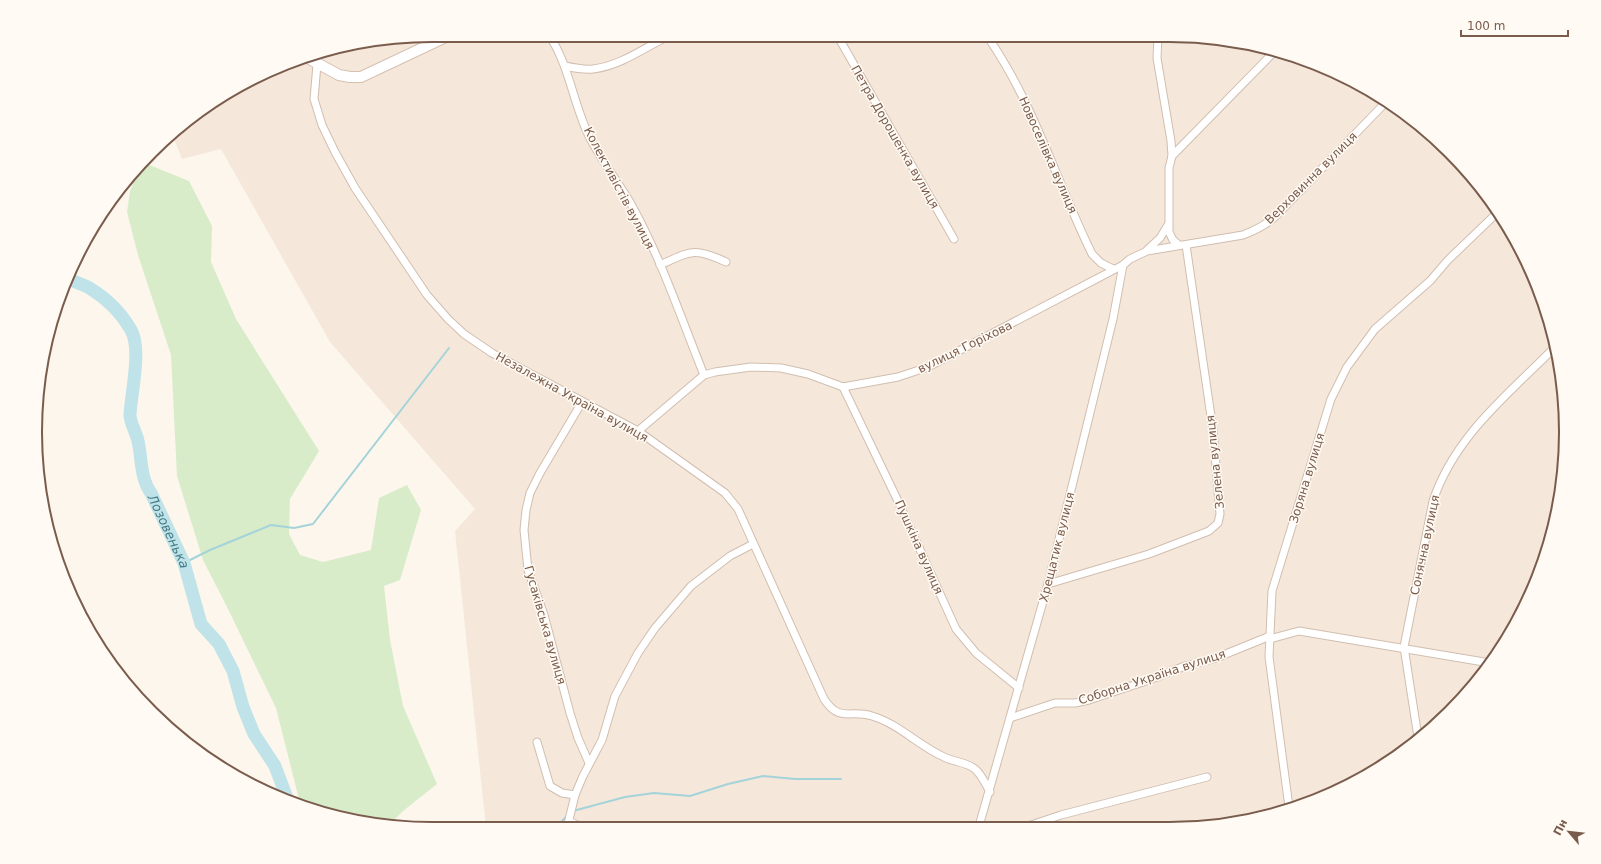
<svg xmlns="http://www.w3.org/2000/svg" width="1601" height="864" font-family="'DejaVu Sans',sans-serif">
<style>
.residential{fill:#f5e8da}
.green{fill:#d8ecc9}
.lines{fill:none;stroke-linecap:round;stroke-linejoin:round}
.stream{stroke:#a5d3da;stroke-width:2}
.river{stroke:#bfe3e8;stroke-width:13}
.street-casing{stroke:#d1beb0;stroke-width:9}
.secondary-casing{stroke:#d6c0b0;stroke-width:12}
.street{stroke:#fff;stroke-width:7}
.secondary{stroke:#fff;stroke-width:10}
.labels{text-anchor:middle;stroke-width:3;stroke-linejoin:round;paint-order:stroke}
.street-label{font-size:12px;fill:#7a5c4d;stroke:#fffaf3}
.water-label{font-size:13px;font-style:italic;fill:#437c86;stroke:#fffaf3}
.rim{fill:none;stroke:#7a5c4d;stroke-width:2}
</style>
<rect width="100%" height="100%" fill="#fdf6ec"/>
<!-- residential -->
<path class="residential" d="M432,35L1195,36L1272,49L1367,88L1431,133L1484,190L1525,256L1552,329L1565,406L1563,484L1545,559L1513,630L1467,694L1390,762L1321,799L1221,826L486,828L455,531L475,509L330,342L221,149L182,159L172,134L190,117L234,88L304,56L355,43Z"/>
<!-- green -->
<path class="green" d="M142,162L189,181L212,226L211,262L236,319L319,451L290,499L289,534L300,555L323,562L371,550L379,498L407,485L421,510L400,580L384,586L390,640L403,706L437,784L403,811L389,825L329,815L300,803L276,708L228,609L203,560L177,476L171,355L138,255L127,212L130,191Z"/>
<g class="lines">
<!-- stream -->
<g class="stream">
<path d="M184,563L210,550L271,525L294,528L313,524L449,348"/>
<path d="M573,811L625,797L654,793L690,796L728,784L763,776L795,779H841"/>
<path d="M546,828L560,823L567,816"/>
</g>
<!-- river -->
<path class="river" id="s1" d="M67,276C74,284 83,283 91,289C107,299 122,314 131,330C142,349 131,393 130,415C130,423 136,432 138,441C142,458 140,478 151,493L184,563L201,624L219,644L233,671L243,707L254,734L275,766L287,798"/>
<!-- street casing -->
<g class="street-casing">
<g id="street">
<path d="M432,35L437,41"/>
<path d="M549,35C569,65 573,102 588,134C600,159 617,180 631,204C661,258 681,318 704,375"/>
<path d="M837,35L954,239"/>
<path d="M987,36C1034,103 1056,181 1092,254L1101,263L1113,269"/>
<path d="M1158,36L1157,58L1171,141L1172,156L1169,168V232L1173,240L1179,245"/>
<path d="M318,53L314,99L322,125L335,152L355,188L427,295L448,319L464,334L492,353L638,431L725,493L738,509L824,699C840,723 849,709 872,716C899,724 919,746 944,757C954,762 966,762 975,769C982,775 986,785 990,792"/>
<path d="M565,66C574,68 584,70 593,69C620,66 646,47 670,35"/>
<path d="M1172,156L1276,50"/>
<path d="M1147,250L1160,238L1168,225"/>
<path d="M660,265C691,251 694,247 726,262"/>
<path d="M843,387L897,499L956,629L976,653L1019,688"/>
<path d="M582,402L540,473L530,493L526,510L524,530L528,570L544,615L570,713L578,738L589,763"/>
<path d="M638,431L704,375L715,372L751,367L781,368L808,374L843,387L898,377L928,367L1123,265L1130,259L1147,251L1243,235C1256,230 1266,225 1276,216L1386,102"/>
<path d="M1048,584L1149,554L1209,531L1218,523L1220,514L1213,430L1186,245"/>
<path d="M1270,639L1299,631L1490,663"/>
<path d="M1010,718L1055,703H1075L1089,700L1149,680L1185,666L1216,658L1270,636"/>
<path d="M1418,737L1404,647L1433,501C1455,435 1509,394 1555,347"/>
<path d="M537,742L550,786L562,793L575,795"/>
<path d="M1289,807L1269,657L1272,591L1331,399L1347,367L1375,329L1430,281L1448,260L1498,212"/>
<path d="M569,821L583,828"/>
<path d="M979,826L1048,584L1113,319L1123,265"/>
<path d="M1028,826L1061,815L1207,777"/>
<path d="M567,828L575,795L583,776L602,740L615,696L638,653L655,628L691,586L730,556L753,544"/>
</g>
</g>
<!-- secondary casing -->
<g class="secondary-casing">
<path id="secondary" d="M304,56L339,75L350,77H361L450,35"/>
</g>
<!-- street -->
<use href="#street" class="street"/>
<!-- secondary -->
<use href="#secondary" class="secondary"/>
</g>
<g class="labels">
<!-- street labels -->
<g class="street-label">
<text transform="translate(895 137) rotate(60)" y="4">Петра Дорошенка вулиця</text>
<text transform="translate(1048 155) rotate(66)" y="4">Новоселівка вулиця</text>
<text transform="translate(1311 178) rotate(-45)" y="4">Верховинна вулиця</text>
<text transform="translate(619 188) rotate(62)" y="4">Колективістів вулиця</text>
<text transform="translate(965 347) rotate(-26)" y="4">вулиця Горіхова</text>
<text transform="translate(572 397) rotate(29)" y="4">Незалежна Україна вулиця</text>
<text transform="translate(1215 462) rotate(-96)" y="4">Зелена вулиця</text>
<text transform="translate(1307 478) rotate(-73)" y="4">Зоряна вулиця</text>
<text transform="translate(1425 545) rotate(-78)" y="4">Сонячна вулиця</text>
<text transform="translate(919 547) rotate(66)" y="4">Пушкіна вулиця</text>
<text transform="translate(1057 547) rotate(-76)" y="4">Хрещатик вулиця</text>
<text transform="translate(545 625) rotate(74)" y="4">Гусаківська вулиця</text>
<text transform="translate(1152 677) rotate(-18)" y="4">Соборна Україна вулиця</text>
</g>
<!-- water labels -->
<g class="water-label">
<text dy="5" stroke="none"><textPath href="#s1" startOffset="295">Лозовенька</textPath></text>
</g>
</g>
<!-- crop -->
<path d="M0 0H1601V864H0ZM432 42H1169A390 390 0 0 1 1559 432V432A390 390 0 0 1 1169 822H432A390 390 0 0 1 42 432V432A390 390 0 0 1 432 42Z" fill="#fffaf3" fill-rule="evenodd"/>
<path class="rim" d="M432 42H1169A390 390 0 0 1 1559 432V432A390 390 0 0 1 1169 822H432A390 390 0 0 1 42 432V432A390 390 0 0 1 432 42Z"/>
<!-- north arrow -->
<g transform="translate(1569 832) rotate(298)" stroke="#fffaf3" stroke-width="3" paint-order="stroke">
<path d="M0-3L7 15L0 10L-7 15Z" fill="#7a5c4d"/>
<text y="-6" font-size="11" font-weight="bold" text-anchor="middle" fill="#7a5c4d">Пн</text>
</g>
<!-- scale -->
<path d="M1461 30v6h107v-6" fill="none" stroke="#7a5c4d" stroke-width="2"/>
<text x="1467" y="30" font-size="12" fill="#7a5c4d" stroke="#fffaf3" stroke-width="3" paint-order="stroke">100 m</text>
</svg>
